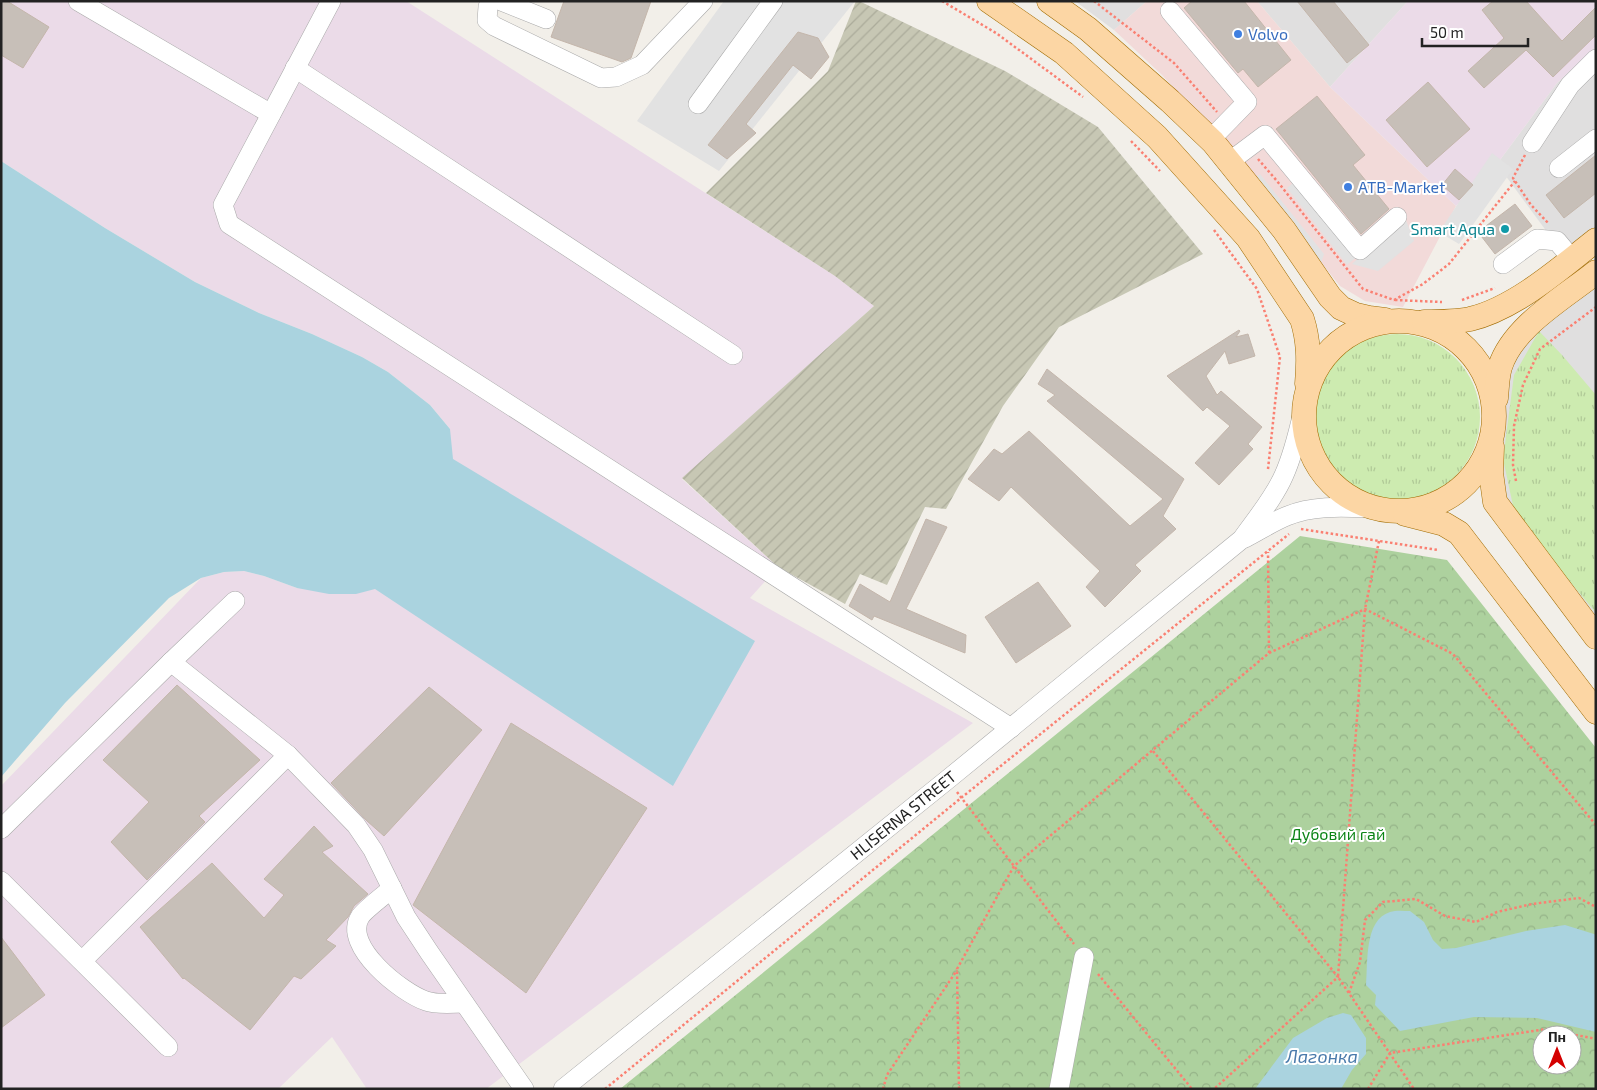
<svg xmlns="http://www.w3.org/2000/svg" width="1597" height="1090" font-family="'Exo 2',sans-serif">
<style>
.residential{fill:#e0dfdf}
.commercial{fill:#f2dad9}
.industrial{fill:#ebdbe8}
.construction{fill:url(#construction-furrows)}
.grass{fill:url(#grass-tufts)}
.forest{fill:url(#forest-crowns);fill-rule:evenodd}
.parking{fill:#e2e2e2}
.water{fill:#aad3df}
.building{fill:#c7bfb8;stroke:#c4b6ab}
.lines{fill:none;stroke-linecap:round;stroke-linejoin:round}
.minor-casing{stroke:#a9a9a9;stroke-width:20}
.major-casing{stroke:#a06b00;stroke-width:25}
.path{stroke:#fa8072;stroke-width:2.5;stroke-dasharray:2.5 2.5;stroke-linecap:butt}
.minor{stroke:#fff;stroke-width:19}
.major{stroke:#fcd6a4;stroke-width:24}
.shop-dot{fill:#3f7fe0;stroke:#fff;stroke-width:2}
.culture-dot{fill:#0f9aa8;stroke:#fff;stroke-width:2}
.labels{text-anchor:middle;stroke-width:4;stroke-linejoin:round;paint-order:stroke}
.shop-label{font-size:16px;fill:#366cbe;stroke:#fff;text-anchor:start}
.culture-label{font-size:16px;fill:#0d838f;stroke:#fff;text-anchor:end}
.street-label{font-size:16px;fill:#222;stroke:#fff}
.park-label{font-size:16px;fill:#0c8416;stroke:#fff}
.water-label{font-size:18px;font-style:italic;fill:#4a7aab;stroke:#fff}
</style>
<defs>
<pattern id="construction-furrows" width="10" height="10" patternUnits="userSpaceOnUse" patternTransform="scale(1.25)"><rect width="10" height="10" fill="#c7c7b4"/><path d="M-1 1l2-2M0 10L10 0M9 11l2-2" fill="none" stroke="#abab9a"/></pattern>
<pattern id="grass-tufts" width="24" height="20" patternUnits="userSpaceOnUse" patternTransform="scale(1.25)"><rect width="24" height="20" fill="#cdebb0"/><path d="M3 7l-1-3M5 7V3M7 7l1-3M15 17l-1-3M17 17v-4M19 17l1-3" fill="none" stroke="#b0c997"/></pattern>
<pattern id="forest-crowns" width="20" height="18" patternUnits="userSpaceOnUse" patternTransform="scale(1.25)"><rect width="20" height="18" fill="#add19e"/><path d="M2 6a3 3 0 1 1 6 0M12 15a3 3 0 1 1 6 0" fill="none" stroke="#95b388"/></pattern>
</defs>
<rect width="100%" height="100%" fill="#f2efe9"/>
<!-- residential -->
<g class="residential">
<path d="M1075,1H1147L1114,30Z"/>
<path d="M1257,1H1408L1330,87Z"/>
<path d="M1596,47V230L1564,255L1497,164L1557,83Z"/>
<path d="M1592,288L1596,292V623L1508,510L1500,474L1501,438L1507,384L1513,359L1531,335Z"/>
</g>
<!-- commercial -->
<path class="commercial" d="M1147,1H1257L1330,87L1456,206L1403,307L1365,301L1340,286L1224,142L1162,75L1114,30Z"/>
<!-- industrial -->
<g class="industrial">
<path d="M1,1H406L835,276L874,306L682,479L778,567L750,598L973,723L486,1089H367L332,1037L278,1089H1V786L201,578L224,572L244,571L264,576L297,588L450,429L430,405L388,372L362,357L312,334L259,313L195,282L105,228L1,161Z"/>
<path d="M1408,1H1596V47L1557,83L1497,164L1456,206L1330,87Z"/>
</g>
<!-- construction -->
<path class="construction" d="M856,1H859L1005,71L1098,127L1203,254L1059,327L1003,406L946,509L925,507L887,585L860,574L845,604L778,567L682,478L874,306L835,276L706,193L828,71Z"/>
<!-- grass -->
<g class="grass">
<path d="M1539,331L1562,355L1596,395V613L1515,515L1503,459L1514,375Z"/>
<circle cx="1397" cy="417" r="83"/>
</g>
<!-- forest -->
<path class="forest" d="M1300,536L1447,560L1596,748V1089H620ZM1542,1035H1572V1065H1542Z"/>
<!-- parking -->
<g class="parking">
<path d="M724,1H855L719,171L637,121Z"/>
<path d="M1492,153L1513,169L1459,244L1439,232Z"/>
<path d="M1260,174L1324,254L1319,269L1250,182Z"/>
<path d="M1298,179L1360,254L1347,265L1287,188Z"/>
<path d="M1404,215L1414,241L1378,271L1352,264Z"/>
</g>
<!-- water -->
<g class="water">
<path d="M1,161L105,228L195,282L259,313L312,334L362,357L388,372L430,405L450,429L453,459L755,641L673,786L375,589L356,594H329L297,588L264,576L244,571L224,572L201,578L169,598L65,703L1,777Z"/>
<path d="M1410,911L1424,922L1433,940L1442,949L1456,948L1526,931L1565,925L1594,934L1596,935V1032L1537,1018L1474,1017L1400,1031L1375,1005L1376,995L1366,985C1368,963 1364,920 1390,912C1396,910 1404,911 1410,911Z"/>
<path d="M1343,1013L1351,1015L1366,1038V1054L1352,1070L1341,1089H1255L1293,1038L1327,1018Z"/>
</g>
<!-- building -->
<g class="building">
<path d="M1,1H7L49,27L23,68L1,55Z"/>
<path d="M564,1H651L631,58L622,62L551,37Z"/>
<path d="M1192,1H1244L1291,60L1258,87L1243,69L1238,73L1184,8Z"/>
<path d="M1297,1H1333L1369,45L1347,63Z"/>
<path d="M1493,1H1526L1562,41L1596,7V35L1553,77L1526,50L1484,88L1468,71L1504,38L1482,10Z"/>
<path d="M798,32L818,38L829,57L811,79L793,65L746,124L756,133L727,159L708,145Z"/>
<path d="M1428,82L1470,129L1427,167L1386,120Z"/>
<path d="M1317,96L1365,155L1353,165L1389,209L1361,234L1276,129Z"/>
<path d="M1596,155V193L1564,218L1546,195Z"/>
<path d="M1455,169L1473,185L1459,200L1442,185Z"/>
<path d="M1515,204L1532,226L1495,254L1478,232Z"/>
<path d="M1239,330L1240,331L1236,337L1248,334L1255,356L1229,364L1225,351L1206,376L1217,395L1221,391L1262,427L1248,444L1253,449L1219,485L1195,463L1230,426L1207,407L1203,411L1167,376Z"/>
<path d="M1047,369L1184,479L1163,516L1176,529L1135,565L1141,571L1105,607L1086,587L1100,571L1011,487L999,501L968,479L994,449L1002,454L1029,431L1130,526L1163,499L1047,401L1055,395L1038,384Z"/>
<path d="M926,519L947,527L906,609L966,635L965,653L874,616L872,620L849,606L860,584L890,602Z"/>
<path d="M1038,582L1071,626L1016,663L985,617Z"/>
<path d="M177,685L260,760L199,816L205,822L147,880L111,842L149,802L103,760Z"/>
<path d="M429,687L482,730L384,836L367,821L331,783Z"/>
<path d="M511,723L647,808L526,993L413,905Z"/>
<path d="M314,826L333,846L322,852L368,894L354,906L348,917L326,940L336,946L301,979L294,976L250,1030L184,978L183,979L140,927L212,863L264,918L284,895L264,879Z"/>
<path d="M1,937L45,995L1,1028Z"/>
</g>
<g class="lines">
<!-- minor casing -->
<g class="minor-casing">
<g id="minor">
<path d="M78,1L271,114"/>
<path d="M331,1L223,205L229,224L1011,728"/>
<path d="M490,1L488,7L487,20L494,26L601,78L616,77L642,65L703,1"/>
<path d="M501,1L546,19"/>
<path d="M1170,11L1247,102L1210,140"/>
<path d="M295,68L733,355"/>
<path d="M698,104L773,1"/>
<path d="M1532,143L1570,85L1596,59"/>
<path d="M1229,162L1265,135L1360,250L1397,217"/>
<path d="M1559,168L1596,139"/>
<path d="M1503,264L1537,239L1557,241L1572,259"/>
<path d="M1245,538C1259,531 1272,522 1287,516C1313,505 1343,507 1372,508"/>
<path d="M171,662L288,755L356,825L373,850L406,917L429,952L524,1089"/>
<path d="M1,829L171,662L235,601"/>
<path d="M1,881L168,1047"/>
<path d="M392,888C385,895 364,910 360,917C342,946 402,993 426,1001C437,1005 452,1003 464,1003"/>
<path d="M83,960L288,755"/>
<path d="M563,1089L947,780L1242,539C1256,519 1274,498 1284,475C1293,455 1298,434 1303,412"/>
<path d="M1059,1089L1084,957"/>
</g>
</g>
<!-- major casing -->
<g class="major-casing">
<g id="major">
<path d="M989,1L1064,53L1157,137L1248,238L1302,319C1309,341 1309,361 1307,384"/>
<path d="M1049,1L1088,29L1170,101L1213,142L1284,230L1330,297L1341,308L1356,315L1369,318L1385,320"/>
<circle cx="1399" cy="416" r="95"/>
<path d="M1424,322C1440,322 1455,322 1470,319C1514,309 1561,268 1596,240"/>
<path d="M1496,398C1497,388 1497,377 1500,367C1513,326 1564,298 1596,272"/>
<path d="M1492,447L1491,473L1495,502L1596,637"/>
<path d="M1405,514L1444,524L1459,533L1596,712"/>
</g>
</g>
<!-- path -->
<g class="path">
<path d="M942,1L996,33L1083,97"/>
<path d="M1094,1L1174,63L1217,112"/>
<path d="M1131,141L1160,171"/>
<path d="M1525,155L1513,178L1531,205L1549,224"/>
<path d="M1258,159L1277,181L1363,289L1394,300L1423,284L1449,264L1515,181"/>
<path d="M1214,230L1257,289L1280,357L1268,469"/>
<path d="M1395,300L1442,302"/>
<path d="M1462,300L1495,288"/>
<path d="M1516,481L1513,465L1514,426L1523,385L1540,349L1596,307"/>
<path d="M1301,529L1438,550"/>
<path d="M1379,541L1365,609L1338,977L1414,1089"/>
<path d="M1269,653L1365,609L1453,654L1596,825"/>
<path d="M1153,751L1338,977L1214,1089"/>
<path d="M957,792L1074,944"/>
<path d="M1098,974L1192,1089"/>
<path d="M1349,993L1360,962L1365,920L1383,902L1416,899L1445,916L1476,922L1497,912L1532,904L1579,898L1596,907"/>
<path d="M605,1089L961,798L1289,534"/>
<path d="M883,1089L887,1075L957,970"/>
<path d="M959,1089L957,969L1014,866L1269,653L1268,552"/>
<path d="M1368,1089L1390,1053L1546,1029L1596,1039"/>
</g>
<!-- minor -->
<use href="#minor" class="minor"/>
<!-- major -->
<use href="#major" class="major"/>
</g>
<!-- markers -->
<g class="shop-dot">
<circle cx="1238" cy="34" r="5"/>
<circle cx="1348" cy="187" r="5"/>
</g>
<circle class="culture-dot" cx="1505" cy="229" r="5"/>
<g class="labels">
<!-- shop labels -->
<g class="shop-label">
<text x="1248" y="40">Volvo</text>
<text x="1358" y="193">ATB-Market</text>
</g>
<!-- culture labels -->
<g class="culture-label">
<text x="1495" y="235">Smart Aqua</text>
</g>
<!-- street labels -->
<g class="street-label">
<text transform="translate(903 815) rotate(-39)" y="6">HLISERNA STREET</text>
</g>
<!-- park labels -->
<g class="park-label">
<text x="1338" y="840">Дубовий гай</text>
</g>
<!-- water labels -->
<g class="water-label">
<text x="1322" y="1063">Лагонка</text>
</g>
</g>
<!-- border -->
<rect width="1597" height="1090" fill="none" stroke="#222222" stroke-width="5"/>
<!-- north arrow -->
<g transform="translate(1557 1050)"><circle r="24" fill="#ffffff" stroke="#a7a7a7"/>
<path d="M0-4L9 19L0 12L-9 19Z" fill="#d40000"/>
<text y="-8" font-size="14" font-weight="bold" text-anchor="middle" fill="#222222">Пн</text>
</g>
<!-- scale -->
<path d="M1422 38v8h106v-8" fill="none" stroke="#222222" stroke-width="2.5"/>
<text x="1430" y="38" font-size="15" fill="#222222" stroke="#ffffff" stroke-width="4" paint-order="stroke">50 m</text>
</svg>
